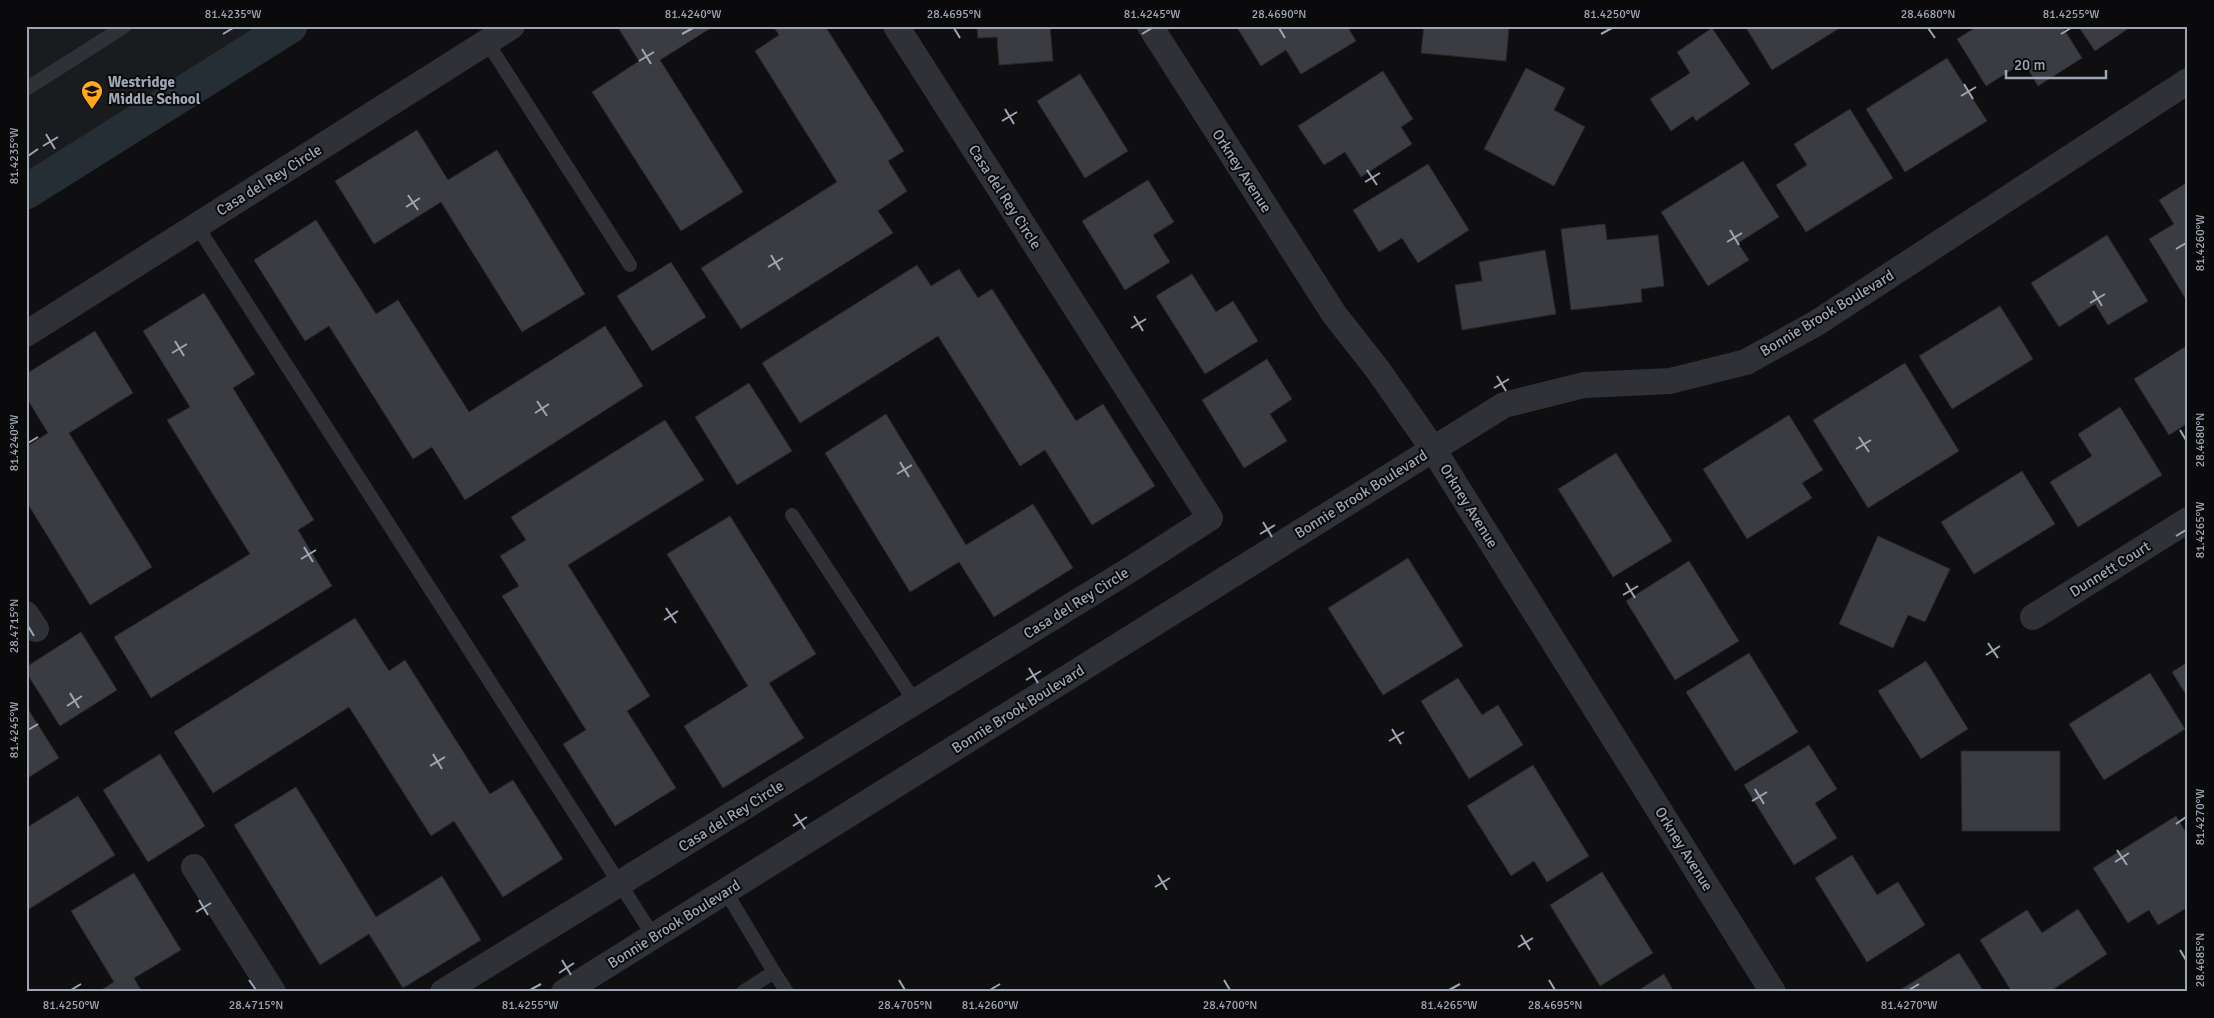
<svg xmlns="http://www.w3.org/2000/svg" width="2214" height="1018" font-family="Signika,sans-serif">
<style>
.built{fill:#1a1b1e}
.lines{fill:none;stroke-linecap:round;stroke-linejoin:round}
.canal{stroke:#252e35;stroke-width:35}
.building{fill:#3b3c41;stroke:#29292d}
.service{stroke:#303136;stroke-width:14}
.minor{stroke:#303136;stroke-width:26}
.ticks{fill:none;stroke:#9ea6b3;stroke-width:2}
.labels{text-anchor:middle;stroke-width:4;stroke-linejoin:round;paint-order:stroke}
.poi-label{font-size:15px;font-weight:bold;fill:#9ea6b3;stroke:#0a0a0c;text-anchor:start}
.street-label{font-size:15px;fill:#9ea6b3;stroke:#0a0a0c}
.neatline{fill:none;stroke:#9ea6b3;stroke-width:2}
.ticks-label{font-size:12px;text-anchor:middle;fill:#9ea6b3}
</style>
<rect width="100%" height="100%" fill="#0f0f11"/>
<!-- built -->
<path class="built" d="M26,26H291L26,193Z"/>
<g class="lines">
<!-- canal -->
<path class="canal" d="M26,192L290,26"/>
</g>
<!-- building -->
<g class="building">
<path d="M617,26H714L660,60L743,192L681,231L592,92L639,61Z"/>
<path d="M773,26H825L904,151L888,161L907,191L878,211L893,233L741,329L701,268L837,182L755,51L779,35Z"/>
<path d="M977,26H1050L1053,61L999,65L997,37L978,38Z"/>
<path d="M1236,26H1347L1356,41L1301,74L1286,50L1261,66Z"/>
<path d="M1424,26H1509L1506,61L1421,53Z"/>
<path d="M1745,26H1843L1772,70Z"/>
<path d="M1978,26H2062L2082,58L2038,86L2024,62L1986,86L1957,39Z"/>
<path d="M2078,26H2132L2095,51Z"/>
<path d="M1712,28L1750,84L1696,121L1693,116L1671,131L1650,99L1690,73L1677,52Z"/>
<path d="M1947,58L1987,121L1905,172L1866,109Z"/>
<path d="M1526,68L1565,88L1554,110L1585,127L1554,186L1484,149Z"/>
<path d="M1383,71L1413,119L1401,127L1412,144L1361,177L1345,152L1324,165L1298,126Z"/>
<path d="M1080,74L1128,151L1085,178L1037,101Z"/>
<path d="M1850,109L1893,178L1806,232L1776,185L1807,165L1794,144Z"/>
<path d="M417,130L448,180L497,150L585,294L522,332L441,202L374,244L335,181Z"/>
<path d="M1743,161L1779,217L1738,243L1749,260L1708,286L1661,212Z"/>
<path d="M1428,164L1469,230L1418,263L1402,238L1379,252L1353,210Z"/>
<path d="M1148,180L1174,222L1153,235L1170,262L1125,290L1082,221Z"/>
<path d="M2188,182V301H2187L2149,239L2174,224L2159,200Z"/>
<path d="M316,220L376,314L398,300L469,412L605,326L643,386L465,500L432,447L413,459L329,326L305,341L254,260Z"/>
<path d="M1605,224L1607,240L1658,235L1664,286L1641,289L1642,302L1571,310L1561,229Z"/>
<path d="M2107,235L2148,301L2108,325L2095,304L2059,327L2031,283Z"/>
<path d="M1545,250L1556,314L1462,330L1455,285L1482,281L1479,262Z"/>
<path d="M671,262L706,317L652,351L617,296Z"/>
<path d="M917,265L931,286L959,269L978,298L992,289L1076,421L1103,404L1155,486L1092,525L1045,450L1020,466L938,336L800,423L762,363Z"/>
<path d="M1192,274L1216,312L1233,301L1258,341L1205,374L1156,296Z"/>
<path d="M204,293L255,374L233,388L314,520L298,530L332,586L151,698L114,637L250,554L167,420L190,407L143,331Z"/>
<path d="M2000,306L2033,359L1952,409L1919,356Z"/>
<path d="M95,331L133,393L69,433L152,567L90,605L26,501V447L48,433L26,397V374Z"/>
<path d="M2188,345V423L2169,435L2134,379Z"/>
<path d="M1267,359L1292,399L1270,414L1287,441L1244,468L1202,400Z"/>
<path d="M1905,363L1959,451L1868,508L1813,420Z"/>
<path d="M749,383L792,451L737,485L695,417Z"/>
<path d="M2120,407L2162,475L2078,527L2050,482L2092,456L2078,434Z"/>
<path d="M886,414L966,545L1033,504L1073,568L994,617L959,562L910,592L825,453Z"/>
<path d="M1789,415L1823,470L1802,483L1812,498L1747,539L1703,469Z"/>
<path d="M665,420L704,480L568,565L650,696L627,711L676,788L615,826L563,744L586,730L502,596L519,586L500,556L526,540L511,517Z"/>
<path d="M1616,453L1672,541L1613,577L1558,489Z"/>
<path d="M2022,471L2055,524L1974,574L1941,522Z"/>
<path d="M730,516L816,654L769,683L804,738L723,788L684,726L748,686L667,554Z"/>
<path d="M1878,536L1950,569L1925,622L1908,615L1893,648L1839,624Z"/>
<path d="M1408,558L1463,646L1383,695L1328,608Z"/>
<path d="M1689,561L1739,641L1675,680L1626,601Z"/>
<path d="M355,618L389,671L405,660L490,794L513,780L563,859L503,897L454,821L431,836L349,707L213,793L174,732Z"/>
<path d="M81,632L117,690L60,726L26,672V667Z"/>
<path d="M1749,653L1798,732L1735,771L1686,692Z"/>
<path d="M1926,661L1968,729L1921,759L1878,691Z"/>
<path d="M2188,662V698L2172,672Z"/>
<path d="M2150,673L2185,729L2104,780L2069,724Z"/>
<path d="M1458,678L1482,715L1498,705L1523,745L1469,779L1421,701Z"/>
<path d="M26,706L59,758L26,779Z"/>
<path d="M1809,745L1837,789L1815,803L1837,838L1794,865L1744,785Z"/>
<path d="M1961,751H2060V831H1962Z"/>
<path d="M160,754L205,826L148,862L103,790Z"/>
<path d="M1533,765L1589,856L1547,882L1534,861L1511,876L1467,806Z"/>
<path d="M296,787L376,917L442,876L481,940L403,988L369,934L320,965L234,825Z"/>
<path d="M78,796L115,855L26,911V828Z"/>
<path d="M2176,816L2188,836V907L2158,925L2149,910L2128,923L2093,868Z"/>
<path d="M1852,855L1877,895L1898,882L1925,925L1867,962L1815,878Z"/>
<path d="M1602,872L1653,953L1600,986L1550,905Z"/>
<path d="M134,873L181,950L134,978L142,992H98L114,982L71,911Z"/>
<path d="M2078,909L2107,954L2049,992H2012L1980,940L2027,910L2042,933Z"/>
<path d="M1959,953L1984,992H1897Z"/>
<path d="M1664,974L1674,992H1636Z"/>
</g>
<g class="lines">
<!-- service -->
<g class="service">
<path d="M487,42L630,265"/>
<path d="M26,89L125,26"/>
<path d="M197,226L654,937"/>
<path d="M792,515L915,702"/>
<path d="M726,892L774,972L743,992"/>
<path d="M774,972L787,992"/>
</g>
<!-- minor -->
<g class="minor">
<path d="M1150,26L1334,314L1378,370L1433,449L1773,992"/>
<path d="M26,334L512,26"/>
<path d="M26,614L36,629"/>
<path d="M2033,617L2188,520"/>
<path d="M194,867L273,992"/>
<path d="M443,992L1131,569L1210,518L896,26"/>
<path d="M564,992L1504,405L1584,385L1670,381L1746,362L1815,324L2188,81"/>
</g>
</g>
<!-- ticks -->
<path class="ticks" d="M954,28L960,38M1279,28L1285,38M1928,28L1935,38M223,34L233,28M682,34L693,28M1142,34L1152,28M1601,34L1612,28M2061,34L2071,28M642,49L651,64M639,61L654,52M1964,84L1973,99M1961,96L1976,87M1005,109L1014,124M1002,121L1017,112M46,134L55,149M43,146L58,137M28,156L38,149M1367,170L1377,185M1365,182L1380,173M408,195L418,210M406,207L420,198M1730,230L1739,245M1727,242L1742,233M2176,249L2186,243M771,255L780,270M768,267L783,258M2093,291L2102,306M2090,303L2105,294M1134,316L1143,331M1131,328L1146,319M175,341L184,356M172,353L187,344M1497,376L1506,391M1494,388L1509,379M537,401L547,416M535,413L549,404M2180,430L2186,440M1859,437L1869,452M28,443L38,437M1856,449L1871,440M900,462L909,477M897,474L912,465M1263,522L1272,537M1260,534L1275,525M2176,536L2186,530M304,547L313,562M301,559L316,550M1626,583L1635,598M1623,595L1638,586M666,608L676,623M664,620L678,611M28,626L34,636M1988,643L1998,658M1986,655L2000,646M1029,668L1038,683M1026,680L1041,671M70,693L79,708M67,706L82,696M1392,729L1401,744M28,730L38,724M1389,741L1404,732M433,754L442,769M430,766L445,757M1755,789L1764,804M1752,801L1767,792M795,814L805,829M2176,824L2186,817M793,826L807,817M2117,850L2127,865M2115,862L2129,853M1158,875L1167,890M1155,887L1170,878M199,900L208,915M196,912L211,903M1521,935L1530,950M1518,947L1533,938M2180,950L2186,960M562,960L571,975M559,973L574,963M249,980L256,990M899,980L905,990M1224,980L1230,990M1549,980L1555,990M71,990L81,984M530,990L541,984M990,990L1000,984M1449,990L1460,984M1909,990L1919,984"/>
<!-- icons -->
<defs>
<g id="school-pin" transform="scale(1.125)"><path d="M0 17L-7.5 6A9.5 9.5 0 1 1 7.5 6Z" fill="#ffa919" stroke="#0a0a0c"/><path d="M0-5L7-2L0 1L-7-2ZM-4 1L0 2.5L4 1V4Q0 6-4 4Z" fill="#111"/></g>
</defs>
<g fill-rule="evenodd">
<use href="#school-pin" x="92" y="91"/>
</g>
<g class="labels">
<!-- poi labels -->
<g class="poi-label">
<text x="108" y="87">Westridge<tspan x="108" dy="17">Middle School</tspan></text>
</g>
<!-- street labels -->
<g class="street-label">
<text transform="translate(1242 171) rotate(57)" y="5">Orkney Avenue</text>
<text transform="translate(269 180) rotate(-32)" y="5">Casa del Rey Circle</text>
<text transform="translate(1005 197) rotate(57)" y="5">Casa del Rey Circle</text>
<text transform="translate(1827 313) rotate(-31)" y="5">Bonnie Brook Boulevard</text>
<text transform="translate(1361 494) rotate(-32)" y="5">Bonnie Brook Boulevard</text>
<text transform="translate(1469 506) rotate(58)" y="5">Orkney Avenue</text>
<text transform="translate(2110 569) rotate(-32)" y="5">Dunnett Court</text>
<text transform="translate(1076 603) rotate(-32)" y="5">Casa del Rey Circle</text>
<text transform="translate(1018 709) rotate(-32)" y="5">Bonnie Brook Boulevard</text>
<text transform="translate(731 816) rotate(-32)" y="5">Casa del Rey Circle</text>
<text transform="translate(1684 849) rotate(58)" y="5">Orkney Avenue</text>
<text transform="translate(674 924) rotate(-32)" y="5">Bonnie Brook Boulevard</text>
</g>
</g>
<!-- border -->
<rect width="2214" height="1018" fill="none" stroke="#0a0a0c" stroke-width="55"/>
<!-- scale -->
<path d="M2006 70v8h100v-8" fill="none" stroke="#9ea6b3" stroke-width="2.5"/>
<text x="2014" y="70" font-size="15" fill="#9ea6b3" stroke="#0a0a0c" stroke-width="4" paint-order="stroke">20 m</text>
<rect x="28" y="28" width="2158" height="962" class="neatline"/>
<g class="ticks-label">
<text x="233" y="18">81.4235°W</text>
<text x="693" y="18">81.4240°W</text>
<text x="954" y="18">28.4695°N</text>
<text x="1152" y="18">81.4245°W</text>
<text x="1279" y="18">28.4690°N</text>
<text x="1612" y="18">81.4250°W</text>
<text x="1928" y="18">28.4680°N</text>
<text x="2071" y="18">81.4255°W</text>
<text transform="translate(14 156) rotate(-90)" y="4">81.4235°W</text>
<text transform="translate(2200 243) rotate(-90)" y="4">81.4260°W</text>
<text transform="translate(2200 440) rotate(-90)" y="4">28.4680°N</text>
<text transform="translate(14 443) rotate(-90)" y="4">81.4240°W</text>
<text transform="translate(2200 530) rotate(-90)" y="4">81.4265°W</text>
<text transform="translate(14 626) rotate(-90)" y="4">28.4715°N</text>
<text transform="translate(14 730) rotate(-90)" y="4">81.4245°W</text>
<text transform="translate(2200 817) rotate(-90)" y="4">81.4270°W</text>
<text transform="translate(2200 960) rotate(-90)" y="4">28.4685°N</text>
<text x="71" y="1009">81.4250°W</text>
<text x="256" y="1009">28.4715°N</text>
<text x="530" y="1009">81.4255°W</text>
<text x="905" y="1009">28.4705°N</text>
<text x="990" y="1009">81.4260°W</text>
<text x="1230" y="1009">28.4700°N</text>
<text x="1449" y="1009">81.4265°W</text>
<text x="1555" y="1009">28.4695°N</text>
<text x="1909" y="1009">81.4270°W</text>
</g>
</svg>
